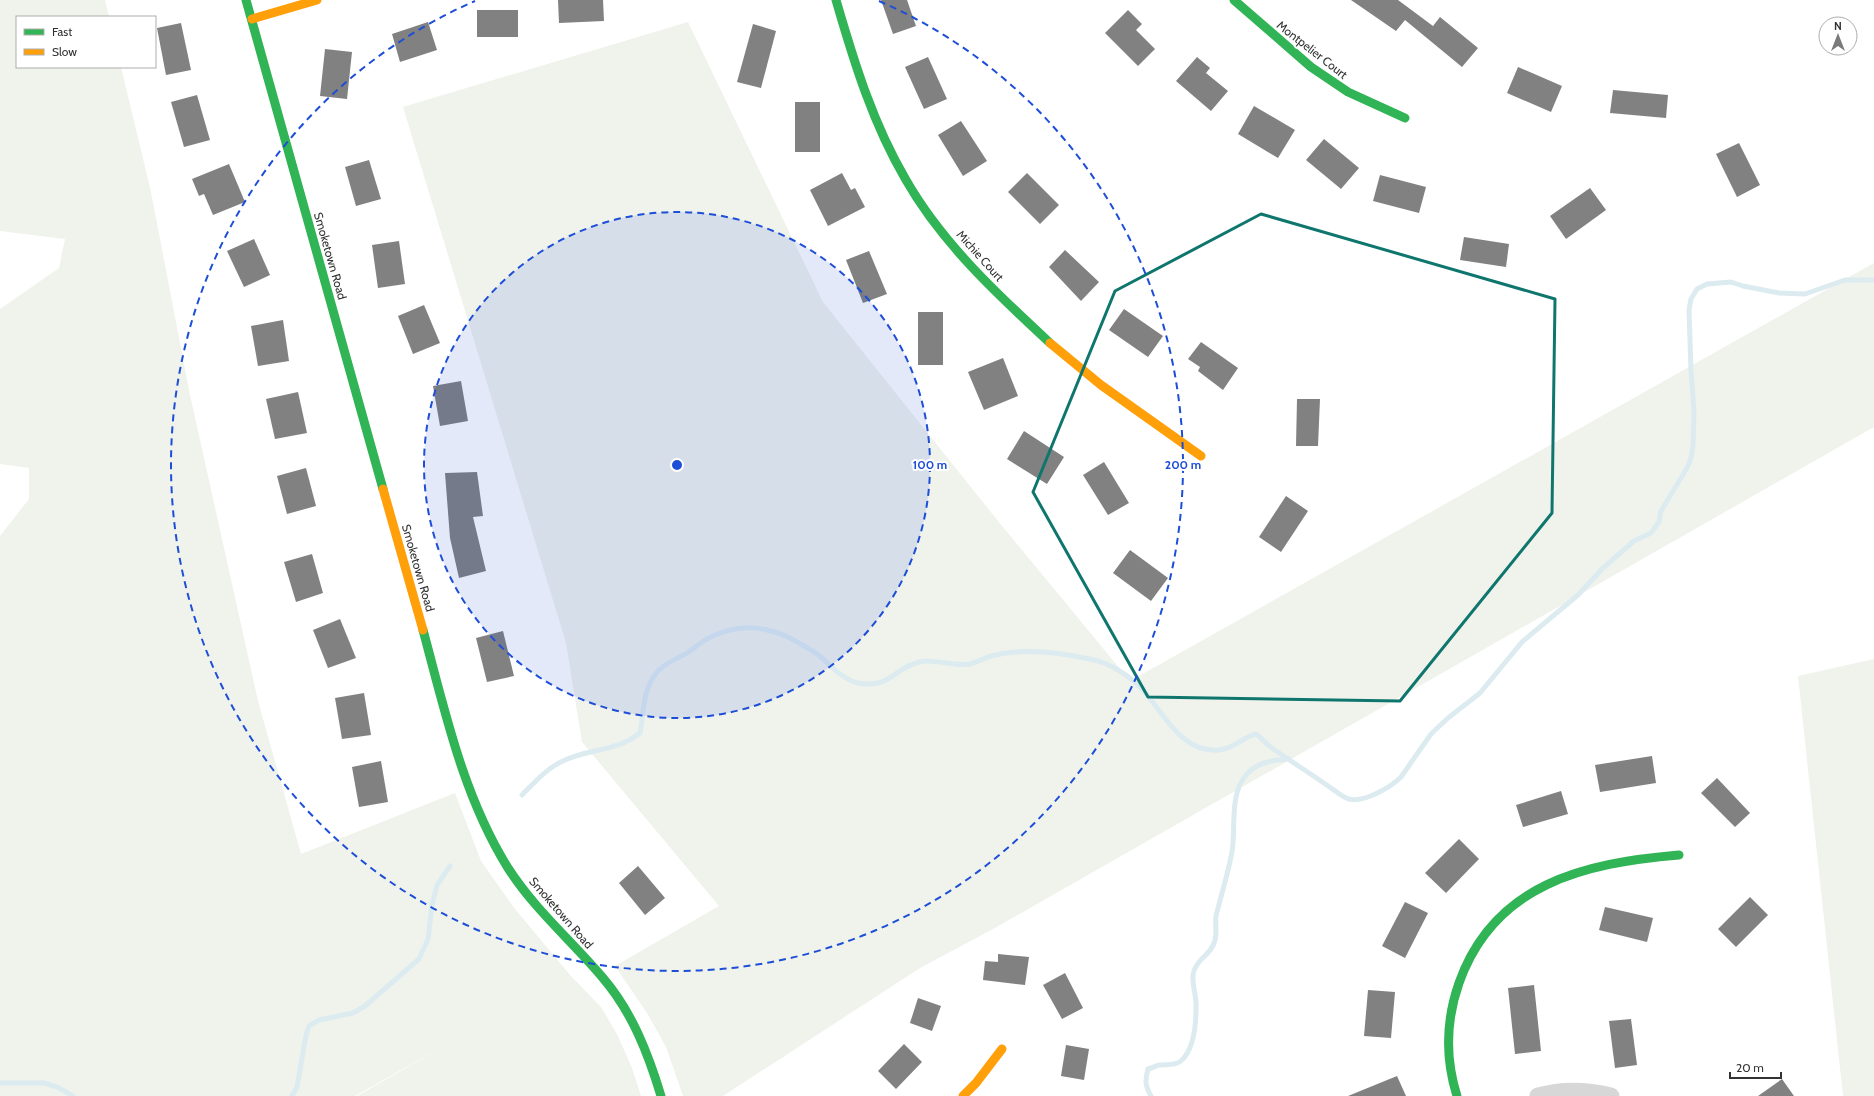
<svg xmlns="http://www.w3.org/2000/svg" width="1874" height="1096" font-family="Cabin,sans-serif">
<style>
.green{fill:#f0f3ec}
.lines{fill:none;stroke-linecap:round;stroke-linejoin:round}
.stream{stroke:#dcebf0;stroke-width:5}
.building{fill:#818181}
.street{stroke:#d7d7d7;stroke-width:17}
.fast{stroke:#30b455;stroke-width:9}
.slow{stroke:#ff9f0a;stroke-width:9}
.marked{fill:none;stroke:#0f766e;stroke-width:3;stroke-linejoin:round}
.ring{fill:none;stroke:#1d4ed8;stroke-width:2;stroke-dasharray:7 5}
.labels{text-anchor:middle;stroke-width:4;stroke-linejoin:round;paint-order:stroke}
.street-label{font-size:12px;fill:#333;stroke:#fff}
.centre{fill:#1d4ed8;stroke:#fff;stroke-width:2}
.ring-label{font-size:12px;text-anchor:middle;font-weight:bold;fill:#1d4ed8;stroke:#fff;stroke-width:4;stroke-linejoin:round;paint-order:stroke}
</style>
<rect width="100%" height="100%" fill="#fff"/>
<!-- green -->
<g class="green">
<path d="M0,0H105L109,17H17V67H121L151,192L190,395L258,701L301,854L455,793L481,861L515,909L570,975L601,1007L617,1034L632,1068L641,1096H357L451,1042L355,1096H0V536L29,499V468L0,464V309L59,268L65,239L0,231Z"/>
<path d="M688,22L823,302L998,521L1130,681L1874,263V427L993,929L920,968L723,1096H683L666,1047L647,1013L615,966L719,906L582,742L566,643L403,107Z"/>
<path d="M1874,659V1096H1843L1798,676Z"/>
</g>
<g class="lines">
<!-- stream -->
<g class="stream">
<path d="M522,795C535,782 548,767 565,760C591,748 616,752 640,733C644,713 642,695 654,676C662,664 675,660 687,653C693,649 699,644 705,640C733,624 761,624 790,638C799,643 808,648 816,653C828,662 842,680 858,683C890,689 894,668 919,662C934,658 954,667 970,664C978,662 984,658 991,656C1024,647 1062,653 1094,660C1109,663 1128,675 1139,686C1163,710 1179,753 1219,750C1233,749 1243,737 1256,734C1262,738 1266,744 1272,748C1292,762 1311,774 1331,788C1337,792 1342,797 1349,799C1364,803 1391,787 1401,777L1431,734L1448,718L1480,693L1522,642L1578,595L1603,568L1634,541L1651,533L1659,522L1661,511L1687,468L1691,458L1693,446L1694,411L1691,371L1689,310L1691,299L1697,289L1707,284L1731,282L1743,286L1779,293L1805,294L1845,280H1874"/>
<path d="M0,1083H44L57,1087L73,1096"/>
<path d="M292,1096L297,1087L306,1035L309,1026L319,1020L353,1013L365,1006L419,959L428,939L432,905L437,885L450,866"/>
<path d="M1151,1096C1145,1086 1145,1080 1148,1069C1152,1068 1156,1066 1159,1065C1167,1064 1177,1066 1182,1060C1194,1048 1196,1024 1196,1008C1197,997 1192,986 1193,975C1195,959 1212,955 1215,940C1217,933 1215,924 1216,916C1221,895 1228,874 1232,852C1236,828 1229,795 1246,775C1257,762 1273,760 1289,759"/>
</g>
</g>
<!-- building -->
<g class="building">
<path d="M558,0H603L604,21L559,23Z"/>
<path d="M881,0H907L916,26L893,34Z"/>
<path d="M1351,0H1398L1433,26L1440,17L1478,48L1462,67L1405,20L1396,31Z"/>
<rect x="477" y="10" width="41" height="27"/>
<path d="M1128,10L1142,24L1136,30L1155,49L1138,66L1105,33Z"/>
<path d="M428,22L437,50L400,62L392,34Z"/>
<path d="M181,23L191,70L166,75L157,28Z"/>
<path d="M753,24L776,31L761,88L737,82Z"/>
<path d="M325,49L352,52L347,99L320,96Z"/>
<path d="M928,57L947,99L924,109L905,67Z"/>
<path d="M1197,57L1210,68L1206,73L1228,91L1211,111L1176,81Z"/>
<path d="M1518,67L1562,86L1551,112L1507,93Z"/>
<path d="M1613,90L1668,95L1666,118L1610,113Z"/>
<path d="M197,95L210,140L184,147L171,102Z"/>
<rect x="795" y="102" width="25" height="50"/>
<path d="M1254,106L1295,130L1278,158L1238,134Z"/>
<path d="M961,121L987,161L963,176L938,135Z"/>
<path d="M1324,139L1359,168L1341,189L1306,160Z"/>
<path d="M1739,143L1760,185L1737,197L1716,154Z"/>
<path d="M369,160L381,199L356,206L345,167Z"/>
<path d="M229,164L245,202L213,215L204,194L199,196L192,179Z"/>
<path d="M842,173L851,190L855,188L865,207L828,226L810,190Z"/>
<path d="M1027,173L1059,205L1040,224L1008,192Z"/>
<path d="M1380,175L1426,187L1419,213L1373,201Z"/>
<path d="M1590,188L1606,210L1566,239L1550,216Z"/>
<path d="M1464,237L1509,244L1506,267L1460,260Z"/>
<path d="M254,239L270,275L244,287L227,251Z"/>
<path d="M399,241L405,284L378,288L372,245Z"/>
<path d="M1065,250L1099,282L1081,301L1049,267Z"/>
<path d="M869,251L887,294L863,303L846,260Z"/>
<path d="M424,305L440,343L413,354L398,316Z"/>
<path d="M1124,309L1163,336L1148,357L1109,330Z"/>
<rect x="918" y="312" width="25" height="53"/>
<path d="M283,320L289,361L258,366L251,326Z"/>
<path d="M1201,342L1238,368L1223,390L1198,371L1200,367L1188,359Z"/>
<path d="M1003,358L1018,396L984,410L968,372Z"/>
<path d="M461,381L468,421L440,426L433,386Z"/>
<path d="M298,392L307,433L275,439L266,399Z"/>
<path d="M1297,399H1320L1318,446H1296Z"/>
<path d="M1024,431L1064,457L1047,484L1007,459Z"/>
<path d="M1104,462L1129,503L1108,515L1083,475Z"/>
<path d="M306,468L316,506L287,514L277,476Z"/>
<path d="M477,472L483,516L473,517L486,571L459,578L450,538L445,473Z"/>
<path d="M1286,496L1308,511L1281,552L1259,537Z"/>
<path d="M1130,550L1168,578L1151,601L1113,573Z"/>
<path d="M312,554L323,593L296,602L284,562Z"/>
<path d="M340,619L356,658L328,668L313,630Z"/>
<path d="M503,631L514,676L487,682L476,638Z"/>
<path d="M364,693L371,735L342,739L335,698Z"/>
<path d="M1652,756L1656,783L1600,792L1595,765Z"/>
<path d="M381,761L388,802L359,807L352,767Z"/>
<path d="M1717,778L1750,813L1735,827L1701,793Z"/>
<path d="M1561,791L1568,814L1523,827L1516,805Z"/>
<path d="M1459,839L1479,859L1446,893L1425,873Z"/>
<path d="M638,866L665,898L645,915L619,883Z"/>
<path d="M1750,897L1768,915L1736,947L1718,929Z"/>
<path d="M1405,902L1428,913L1405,958L1382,946Z"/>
<path d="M1605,907L1653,918L1647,942L1599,930Z"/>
<path d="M998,954L1029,957L1025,985L983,980L985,961L998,962Z"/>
<path d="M1065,973L1083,1008L1062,1019L1043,985Z"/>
<path d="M1534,985L1541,1051L1515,1054L1508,988Z"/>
<path d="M1368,990L1395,992L1391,1038L1364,1036Z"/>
<path d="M918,998L941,1006L932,1031L910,1023Z"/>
<path d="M1631,1019L1637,1065L1615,1068L1609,1021Z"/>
<path d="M904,1044L922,1062L896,1089L878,1071Z"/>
<path d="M1066,1045L1089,1049L1084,1080L1061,1076Z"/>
<path d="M1397,1076L1406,1096H1348Z"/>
<path d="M1782,1079L1794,1096H1758Z"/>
</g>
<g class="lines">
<!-- street -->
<path class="street" d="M1538,1096C1563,1089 1587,1090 1611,1096"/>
<!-- fast -->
<g class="fast">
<path d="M246,0L383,489"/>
<path d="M836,0C854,62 873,124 906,180C942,243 997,294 1050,343"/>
<path d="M1234,0L1311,67L1348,92L1405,118"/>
<path d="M423,630C445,711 463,796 508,868C535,910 571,940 603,978C632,1012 648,1053 661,1096"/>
<path d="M1457,1096C1445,1058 1446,1020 1459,983C1494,884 1584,863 1679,855"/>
</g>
<!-- slow -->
<g class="slow">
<path d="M252,19L317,0"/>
<path d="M1050,343L1101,385L1201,456"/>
<path d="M383,489L423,630"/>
<path d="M963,1096L976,1083L1002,1049"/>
</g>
</g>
<!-- marked area -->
<path class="marked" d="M1261,214L1555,299L1552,513L1400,701L1148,697L1033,492L1115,291Z"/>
<!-- distance rings -->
<circle cx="677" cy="465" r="253" fill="#1d4ed8" fill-opacity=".12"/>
<g class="ring">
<circle cx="677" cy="465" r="253"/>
<path d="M879 1A506 506 0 1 1 475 1"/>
</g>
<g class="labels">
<!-- street labels -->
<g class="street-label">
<text transform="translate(1312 50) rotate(38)" y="4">Montpelier Court</text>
<text transform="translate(330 256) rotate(74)" y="4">Smoketown Road</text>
<text transform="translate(980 256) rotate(48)" y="4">Michie Court</text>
<text transform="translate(418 568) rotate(74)" y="4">Smoketown Road</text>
<text transform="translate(561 913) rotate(49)" y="4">Smoketown Road</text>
</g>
</g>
<circle cx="677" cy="465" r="6" class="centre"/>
<g class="ring-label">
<text x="930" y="469">100 m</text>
<text x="1183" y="469">200 m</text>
</g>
<!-- legend -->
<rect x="16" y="16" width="140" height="52" fill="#ffffff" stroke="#adadad"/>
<rect x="24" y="29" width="20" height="6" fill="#30b455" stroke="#adadad"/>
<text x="52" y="36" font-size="12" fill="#333333">Fast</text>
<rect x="24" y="49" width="20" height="6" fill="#ff9f0a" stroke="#adadad"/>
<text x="52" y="56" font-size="12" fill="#333333">Slow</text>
<!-- north arrow -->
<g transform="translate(1838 36)"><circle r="19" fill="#ffffff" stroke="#adadad"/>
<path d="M0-3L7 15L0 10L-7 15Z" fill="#7a7a7a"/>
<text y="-6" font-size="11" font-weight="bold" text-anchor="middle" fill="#333333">N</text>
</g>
<!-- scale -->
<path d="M1730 1072v6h51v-6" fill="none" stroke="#333333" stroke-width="2"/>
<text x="1736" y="1072" font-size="12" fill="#333333" stroke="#ffffff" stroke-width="3" paint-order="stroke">20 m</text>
</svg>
